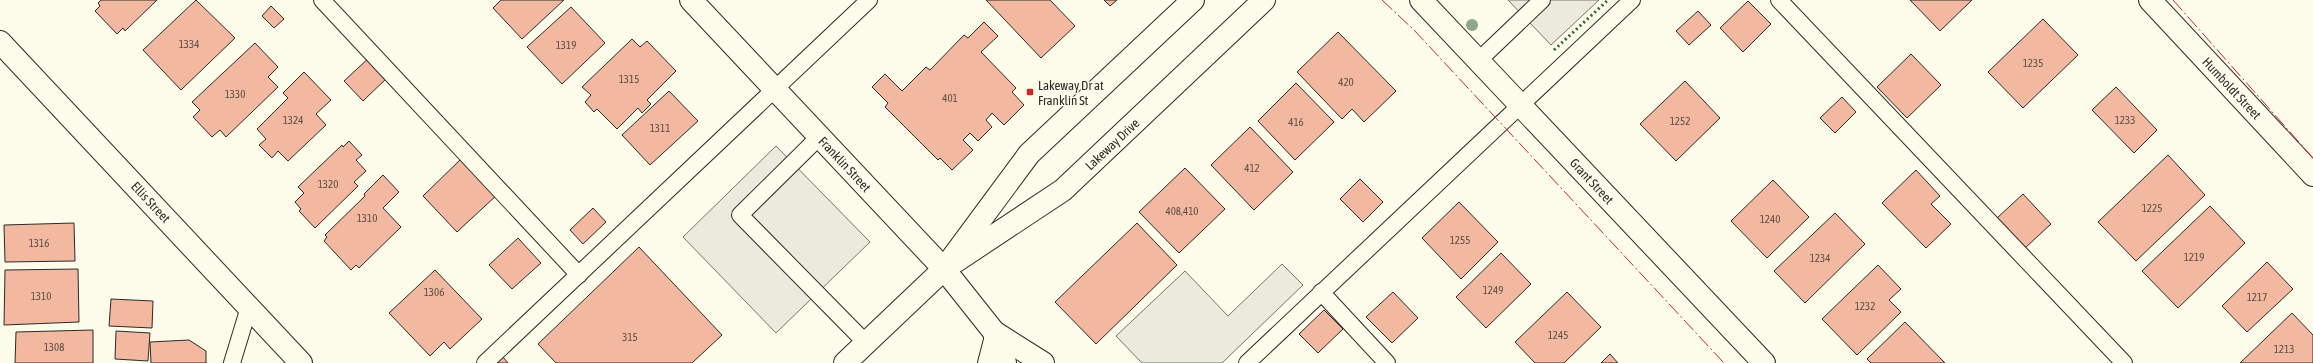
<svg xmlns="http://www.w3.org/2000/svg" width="2313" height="363" font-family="'Asap Condensed',sans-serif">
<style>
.parking{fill:#eceadb;stroke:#74746e}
.building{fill:#f2b8a0;stroke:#2b2b2b}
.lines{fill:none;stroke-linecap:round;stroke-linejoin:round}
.lane-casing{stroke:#2b2b2b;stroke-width:18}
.street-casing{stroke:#2b2b2b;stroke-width:24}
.secondary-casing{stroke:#2b2b2b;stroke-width:24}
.lane{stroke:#fdfbea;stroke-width:16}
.street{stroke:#fdfbea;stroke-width:22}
.secondary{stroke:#fdfbea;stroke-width:22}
.hedge{stroke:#34623c;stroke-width:3;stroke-dasharray:2 3;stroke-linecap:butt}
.power{stroke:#c62828;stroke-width:1;stroke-dasharray:14 3 2 3;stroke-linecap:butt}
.tree{fill:#8ea78a}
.poi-dot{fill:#c62828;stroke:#fdfbea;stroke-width:1.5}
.labels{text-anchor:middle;stroke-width:3;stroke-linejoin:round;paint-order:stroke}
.number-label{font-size:11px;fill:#5d4e48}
.poi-label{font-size:13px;fill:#2b2b2b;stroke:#fdfbea;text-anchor:start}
.street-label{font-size:13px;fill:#2b2b2b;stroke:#fdfbea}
</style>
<rect width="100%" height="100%" fill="#fdfbea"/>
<!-- parking -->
<g class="parking">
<path d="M1508,0H1599L1551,45Z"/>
<path d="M776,146L870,242L776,333L683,237Z"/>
<path d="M1282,264L1303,285L1222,363H1142L1116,336L1185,271L1228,316Z"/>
</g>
<!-- building -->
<g class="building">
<path d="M101,0H157L125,31L123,28L117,34L95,11L100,6L98,3Z"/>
<path d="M196,0L235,38L181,90L143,50Z"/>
<path d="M501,0H564L522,39L493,8Z"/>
<path d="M986,0H1050L1075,26L1041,58Z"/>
<path d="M1104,0H1117L1110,6Z"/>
<path d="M1910,0H1972L1940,31Z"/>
<path d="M1748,1L1771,24L1743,52L1720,28Z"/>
<path d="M271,6L284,19L274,28L262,16Z"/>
<path d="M571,7L605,43L562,84L527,47Z"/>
<path d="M1698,11L1711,25L1689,45L1676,31Z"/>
<path d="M2043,19L2078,55L2023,108L1988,72Z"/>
<path d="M984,22L998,36L981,52L1016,88L1012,92L1024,105L1004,125L992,113L986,120L992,127L978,141L970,133L963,140L973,150L952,170L940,158L938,160L885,107L888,103L872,87L885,74L902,91L926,67L930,70L964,35L968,38Z"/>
<path d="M1338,32L1396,91L1364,122L1352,109L1342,119L1297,72Z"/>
<path d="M632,39L640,47L647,41L676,71L647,100L651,104L642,113L638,108L617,129L597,109L594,112L585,102L591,95L582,87Z"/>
<path d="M255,43L278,67L268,77L278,87L226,137L220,130L212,137L193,117L200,110L192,102Z"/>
<path d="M1911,54L1941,85L1907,118L1877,87Z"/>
<path d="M371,56L389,76L363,101L344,81Z"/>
<path d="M304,72L331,100L316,114L326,125L288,161L278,151L272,158L259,145L266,139L257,129L288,98L283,93Z"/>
<path d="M1685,81L1720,118L1676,161L1640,124Z"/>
<path d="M1296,83L1334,122L1295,160L1258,121Z"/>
<path d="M2116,87L2157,130L2134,153L2092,110Z"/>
<path d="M669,91L698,121L650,165L622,135Z"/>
<path d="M1842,97L1856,112L1835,133L1820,118Z"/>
<path d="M1250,127L1293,172L1254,210L1211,165Z"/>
<path d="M349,141L362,155L356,160L366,171L354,182L358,186L315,228L299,211L301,209L295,202L304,193L298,187L342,145L343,147Z"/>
<path d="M2168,155L2205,195L2136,261L2098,222Z"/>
<path d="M463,157L498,194L457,232L423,196Z"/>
<path d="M1185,168L1225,209L1179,253L1139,212Z"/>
<path d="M1916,170L1940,196L1931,204L1951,224L1926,248L1882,203Z"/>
<path d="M383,175L399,192L383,208L401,227L359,268L356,265L351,270L324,241L327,237L325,235L365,196L364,194Z"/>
<path d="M1360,179L1383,202L1363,222L1340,199Z"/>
<path d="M1773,180L1809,217L1767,258L1731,221Z"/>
<path d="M2023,194L2051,224L2025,248L1997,218Z"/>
<path d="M1459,202L1498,242L1461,279L1422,238Z"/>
<path d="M2210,206L2245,243L2178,308L2142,271Z"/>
<path d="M593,208L606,222L583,244L570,230Z"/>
<path d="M1835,213L1865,244L1805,303L1774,271Z"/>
<path d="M74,223L75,261L5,262L4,225Z"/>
<path d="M1137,223L1177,265L1096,344L1055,302Z"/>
<path d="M518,238L541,263L512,289L489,265Z"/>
<path d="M639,247L722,335L692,363H556L538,344Z"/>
<path d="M1501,253L1531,284L1486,328L1456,297Z"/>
<path d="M2267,262L2293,289L2247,332L2222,306Z"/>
<path d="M1878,265L1901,289L1889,300L1901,312L1857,355L1822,319Z"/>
<path d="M78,269L79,322L4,325L5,270Z"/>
<path d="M435,270L482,319L450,349L444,342L430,356L389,313Z"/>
<path d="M1393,292L1418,318L1392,343L1366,317Z"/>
<path d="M1567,292L1601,327L1564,363H1535L1515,342Z"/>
<path d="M111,299L153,301L152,328L109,326Z"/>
<path d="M1324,310L1343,329L1318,353L1299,334Z"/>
<path d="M2292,313L2313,335V363H2240Z"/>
<path d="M1905,322L1945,363H1871L1867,359Z"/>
<path d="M93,330V363H15L16,332Z"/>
<path d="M116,331L150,333L148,361L115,359Z"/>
<path d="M189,340L206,351V363H151L150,342Z"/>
<path d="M1610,354L1618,363H1601Z"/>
<path d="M503,357L508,363H497Z"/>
</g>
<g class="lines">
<!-- lane casing -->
<g class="lane-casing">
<g id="lane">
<path d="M322,0L579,275"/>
<path d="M1779,0L2124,363"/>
<path d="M1478,61L1542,0"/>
<path d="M819,137L740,215L866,343"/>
<path d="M1321,292L1387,363"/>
<path d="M232,363L249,307"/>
<path d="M485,363L869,0"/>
<path d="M986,363L994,332"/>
<path d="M1247,363L1632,0"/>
</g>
</g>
<!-- street casing -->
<g class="street-casing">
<g id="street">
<path d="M691,0L944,269L994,332L1005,363"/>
<path d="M1421,0L1764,363"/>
<path d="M2150,0L2313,175"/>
<path d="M994,332L1043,363"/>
</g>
</g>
<!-- secondary casing -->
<g class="secondary-casing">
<g id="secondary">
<path d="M0,42L301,363"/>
<path d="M956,261L1063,190L1264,0"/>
<path d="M845,363L944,269L1029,154L1193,0"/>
</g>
</g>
<!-- lane -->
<use href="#lane" class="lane"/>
<!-- street -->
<use href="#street" class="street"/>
<!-- secondary -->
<use href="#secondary" class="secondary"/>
<!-- hedge -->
<path class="hedge" d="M1554,50L1608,0"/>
<!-- power -->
<g class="power">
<path d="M1382,0L1414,30L1724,363"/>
<path d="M2173,0L2313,158"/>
</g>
</g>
<!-- trees -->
<circle class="tree" cx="1472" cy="25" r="6"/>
<!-- markers -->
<rect class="poi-dot" x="1026" y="88" width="8" height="8" rx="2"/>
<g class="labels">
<!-- number labels -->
<g class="number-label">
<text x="189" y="48">1334</text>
<text x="566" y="49">1319</text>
<text x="2033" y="67">1235</text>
<text x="629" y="83">1315</text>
<text x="1346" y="86">420</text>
<text x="235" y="98">1330</text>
<text x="950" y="102">401</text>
<text x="293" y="124">1324</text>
<text x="2125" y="124">1233</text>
<text x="1680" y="125">1252</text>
<text x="1296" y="126">416</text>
<text x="660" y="132">1311</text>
<text x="1252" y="172">412</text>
<text x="328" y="188">1320</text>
<text x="2152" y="212">1225</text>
<text x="1182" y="215">408,410</text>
<text x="367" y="222">1310</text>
<text x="1770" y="223">1240</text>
<text x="1460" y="244">1255</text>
<text x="39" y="247">1316</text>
<text x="2194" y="261">1219</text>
<text x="1820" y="262">1234</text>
<text x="1493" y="294">1249</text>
<text x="434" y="296">1306</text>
<text x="41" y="300">1310</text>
<text x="2257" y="301">1217</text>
<text x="1865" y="310">1232</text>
<text x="1558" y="339">1245</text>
<text x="630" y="341">315</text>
<text x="54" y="351">1308</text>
<text x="2284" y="353">1213</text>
</g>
<!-- poi labels -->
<g class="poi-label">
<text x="1038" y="90">Lakeway Dr at<tspan x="1038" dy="15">Franklin St</tspan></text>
</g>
<!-- street labels -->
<g class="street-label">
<text transform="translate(2232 88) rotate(47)" y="5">Humboldt Street</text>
<text transform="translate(1112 144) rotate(-43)" y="5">Lakeway Drive</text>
<text transform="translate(845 164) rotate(47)" y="5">Franklin Street</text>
<text transform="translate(1592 181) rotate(47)" y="5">Grant Street</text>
<text transform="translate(151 202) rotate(47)" y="5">Ellis Street</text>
</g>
</g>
</svg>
